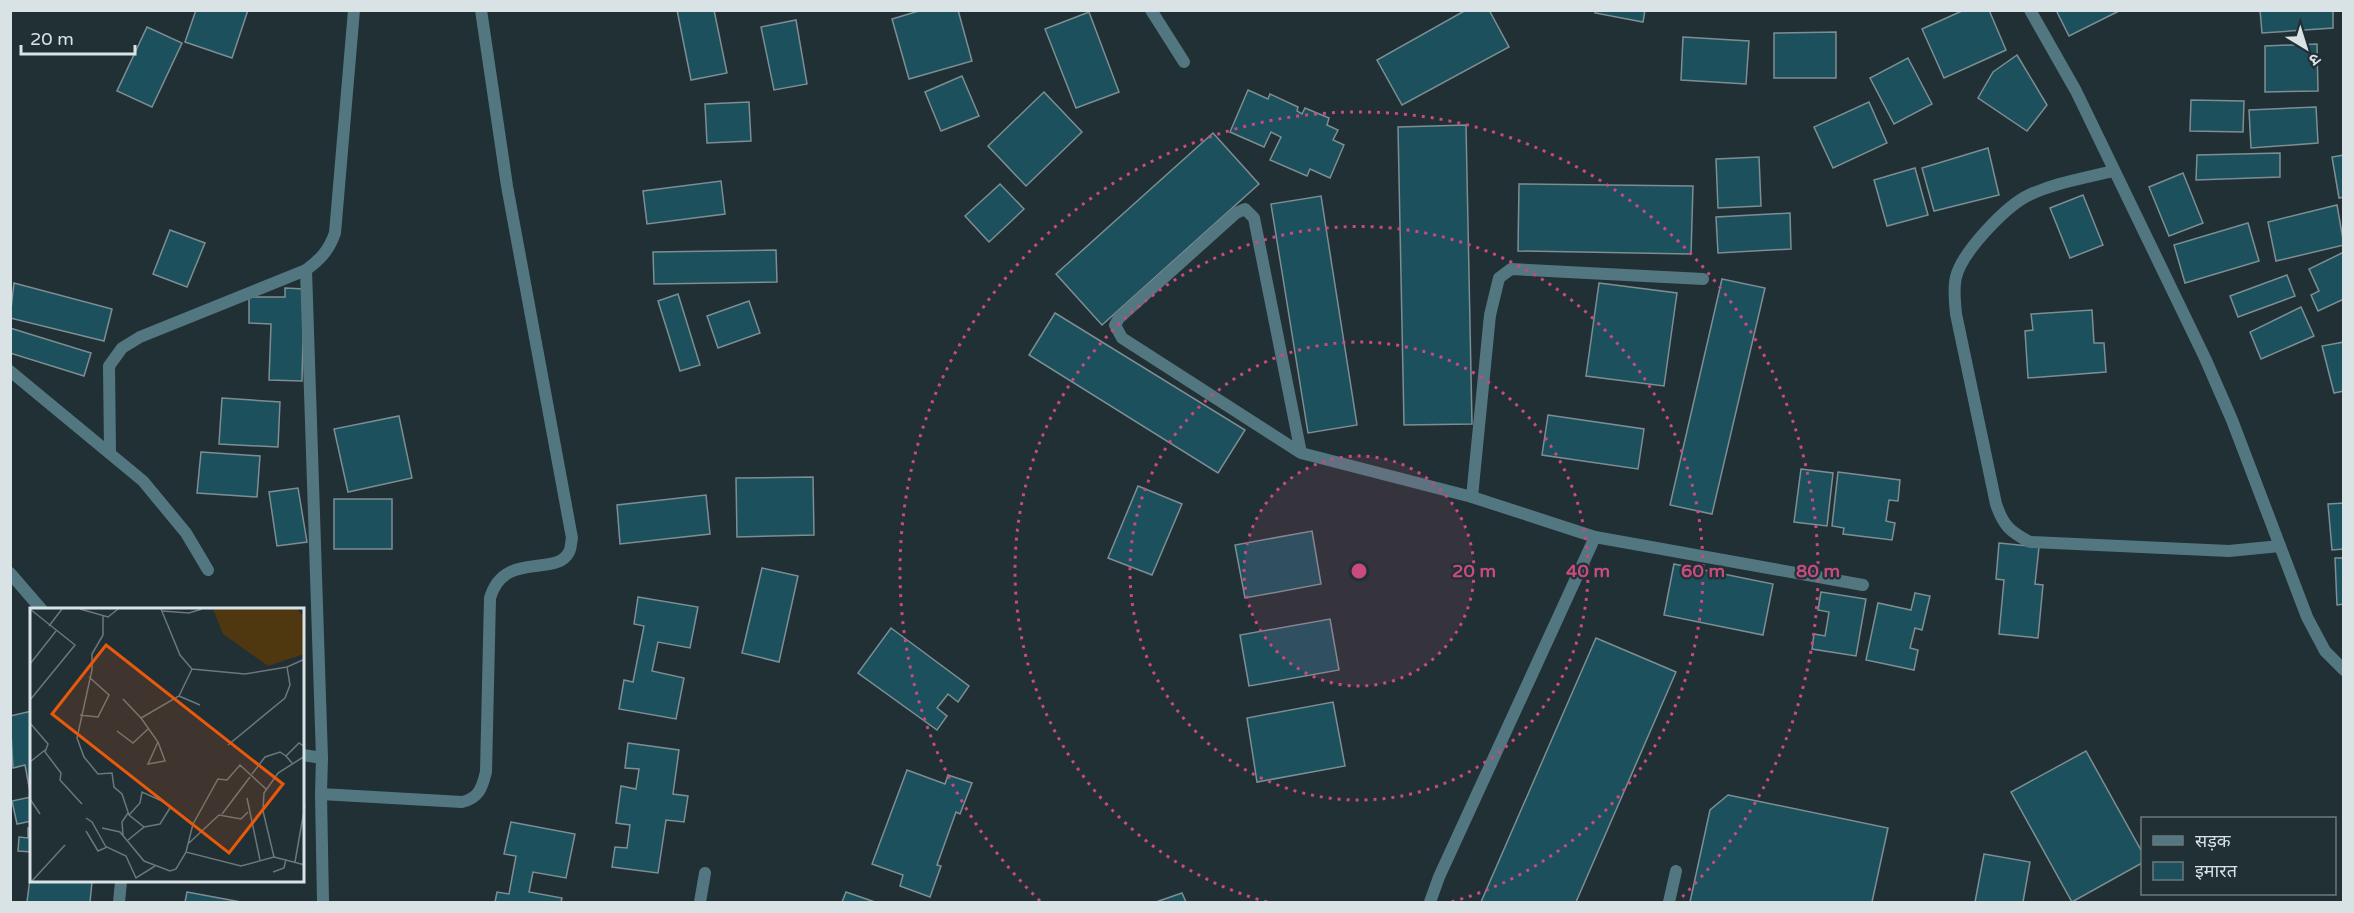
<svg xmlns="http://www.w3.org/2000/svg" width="2354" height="913" font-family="'Varela Round','Noto Sans Devanagari',sans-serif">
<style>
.building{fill:#1c505d;stroke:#7d8e93;stroke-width:1.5}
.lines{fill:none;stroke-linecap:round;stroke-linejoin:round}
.service{stroke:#537781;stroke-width:12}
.minor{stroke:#537781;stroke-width:12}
.ring{fill:none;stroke:#c84a7e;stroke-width:3;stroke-dasharray:3 6}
.inset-road{fill:none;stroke:#6b777b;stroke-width:1.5}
.view{fill:#e8590c;fill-opacity:0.15;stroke:#e8590c;stroke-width:3}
.inset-edge{fill:none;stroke:#d9e2e5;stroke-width:3}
.centre{fill:#c84a7e;stroke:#213034;stroke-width:3}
.ring-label{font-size:18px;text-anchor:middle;font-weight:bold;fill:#c84a7e;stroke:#213034;stroke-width:4.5;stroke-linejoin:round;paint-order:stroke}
</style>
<rect width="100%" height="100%" fill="#213034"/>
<!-- building -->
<g class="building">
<path d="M196,10H248L232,58L185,42Z"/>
<path d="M677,10H714L727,73L691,80Z"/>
<path d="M922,10H958L972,61L909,79L892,19Z"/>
<path d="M1466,10H1489L1509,47L1402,105L1377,60Z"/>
<path d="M1595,10H1645L1643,22L1595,13Z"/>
<path d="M1964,10H1989L2006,50L1944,78L1922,29Z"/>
<path d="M2056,10H2121L2069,36Z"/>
<path d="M2260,10H2333V28L2262,33Z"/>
<path d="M1089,12L1119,92L1076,108L1045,29Z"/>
<path d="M796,20L807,84L774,90L761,27Z"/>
<path d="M147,27L182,43L152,107L117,91Z"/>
<path d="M1836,32V78H1774V33Z"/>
<path d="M1683,37L1749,41L1746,84L1681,80Z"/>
<path d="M2317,44L2318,91L2265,92V46Z"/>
<path d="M2017,55L2047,105L2027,131L1978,98L1993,72Z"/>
<path d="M1908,58L1932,104L1894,124L1870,78Z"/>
<path d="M962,76L979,116L941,131L925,92Z"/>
<path d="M1248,90L1268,99L1270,94L1298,107L1297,111L1302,114L1305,108L1329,118L1327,125L1338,130L1333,140L1344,145L1330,178L1310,169L1307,176L1270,160L1281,137L1271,132L1264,147L1230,132Z"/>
<path d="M1044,92L1082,132L1026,186L988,146Z"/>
<path d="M2191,100L2244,101L2243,132L2190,131Z"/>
<path d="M749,102L751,141L707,143L705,104Z"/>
<path d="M1869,102L1887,143L1833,168L1814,127Z"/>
<path d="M2316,107L2318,143L2251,148L2249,110Z"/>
<path d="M1466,125L1472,424L1404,425L1398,127Z"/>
<path d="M1213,133L1259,184L1102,325L1056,274Z"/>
<path d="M1988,148L1999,195L1934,211L1922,168Z"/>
<path d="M2280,153V177L2196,180L2197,155Z"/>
<path d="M2344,155V197L2339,198L2332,157Z"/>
<path d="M1759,157L1761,206L1718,208L1716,159Z"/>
<path d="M1915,168L1928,215L1887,226L1874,180Z"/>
<path d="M2183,173L2203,223L2169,236L2149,187Z"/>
<path d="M721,181L725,214L647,224L643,191Z"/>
<path d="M1000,184L1024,209L989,242L965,216Z"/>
<path d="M1519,184L1693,186L1691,254L1518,251Z"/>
<path d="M2083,195L2103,245L2070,258L2050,208Z"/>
<path d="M1321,196L1357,425L1308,433L1271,204Z"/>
<path d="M2337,205L2344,245L2276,261L2268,222Z"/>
<path d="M1790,213L1791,249L1718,253L1716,217Z"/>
<path d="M2248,223L2259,261L2185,283L2174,245Z"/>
<path d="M170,230L205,243L187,287L153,274Z"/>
<path d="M776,250L777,282L654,284L653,252Z"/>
<path d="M2344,252V299L2318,311L2311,295L2319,291L2309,269Z"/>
<path d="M2287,275L2295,296L2238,317L2230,296Z"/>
<path d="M1722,279L1765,288L1712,514L1670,505Z"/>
<path d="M14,283L112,309L104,341L10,318Z"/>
<path d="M1599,283L1677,293L1664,386L1586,376Z"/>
<path d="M285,288L304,289L302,381L269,380L271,324L249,323V297H285Z"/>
<path d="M678,294L700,365L680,371L658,301Z"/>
<path d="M749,301L760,333L718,348L707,316Z"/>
<path d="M2301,307L2314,336L2261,359L2250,332Z"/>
<path d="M2092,310L2094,343H2104L2106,372L2028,378L2025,331L2033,330L2031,314Z"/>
<path d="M1055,313L1245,430L1218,473L1029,355Z"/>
<path d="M10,328L91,353L84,376L10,353Z"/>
<path d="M2344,342V391L2334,393L2322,346Z"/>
<path d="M222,398L280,402L278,447L219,444Z"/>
<path d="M1548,415L1644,429L1638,469L1542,455Z"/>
<path d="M399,416L412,478L348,492L334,429Z"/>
<path d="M201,452L260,456L257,497L197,493Z"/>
<path d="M1801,469L1833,473L1827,526L1794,522Z"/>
<path d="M1838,472L1900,480L1898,501L1889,500L1886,521L1895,523L1892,540L1843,534L1844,528L1832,526Z"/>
<path d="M813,477L814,535L737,537L736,478Z"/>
<path d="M1138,486L1182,504L1152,575L1108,558Z"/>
<path d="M298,488L307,542L277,546L269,492Z"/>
<path d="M706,495L710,534L620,544L617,505Z"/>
<rect x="334" y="499" width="58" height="50"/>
<path d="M2344,503V549L2332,550L2328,504Z"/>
<path d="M1312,531L1321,584L1245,598L1235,545Z"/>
<path d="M1999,543L2039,547L2035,584L2043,585L2038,638L1999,634L2004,580L1996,579Z"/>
<path d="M2335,558H2344V604L2337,605Z"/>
<path d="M1674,564L1773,584L1763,635L1664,615Z"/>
<path d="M762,568L798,576L779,662L742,653Z"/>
<path d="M1821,592L1866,599L1856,656L1812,649L1814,634L1825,636L1829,612L1818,610Z"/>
<path d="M1915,593L1930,596L1922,630L1915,628L1910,648L1918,650L1914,670L1866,660L1878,603L1911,610Z"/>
<path d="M638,597L698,607L690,648L658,642L652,671L684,678L676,719L619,709L624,680L633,682L644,626L634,624Z"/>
<path d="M1330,619L1339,670L1249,686L1240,635Z"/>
<path d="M891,628L969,686L958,702L948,694L937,708L947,716L937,730L858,673Z"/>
<path d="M1596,638L1676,672L1576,902H1481Z"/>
<path d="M1333,702L1345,766L1257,782L1247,718Z"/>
<path d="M32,711V821L17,824L12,801L31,797L25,765L13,768L10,716Z"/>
<path d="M628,743L679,750L673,794L688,796L684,822L666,820L658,873L612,867L615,847L627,848L630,825L616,823L621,786L636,789L639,769L625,768Z"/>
<path d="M2086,751L2142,852V863L2072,902L2011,792Z"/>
<path d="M907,770L945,784L948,775L972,783L960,814L956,812L937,865L941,866L930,897L900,886L903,875L872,864Z"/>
<path d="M1728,795L1888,828L1872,902H1690L1710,810Z"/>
<path d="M511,822L575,834L566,878L533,872L529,892L562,898L561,902H495L497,892L509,894L516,856L504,854Z"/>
<path d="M28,828H32V852L18,851L19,837L28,838Z"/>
<path d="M1984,854L2030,862L2023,902H1975Z"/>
<path d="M32,863V882H92L90,902H27Z"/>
<path d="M187,892L241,902H185Z"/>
<path d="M846,892L875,902H842Z"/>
<path d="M1182,893L1186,902H1156Z"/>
</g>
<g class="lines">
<!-- service -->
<path class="service" d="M1669,902L1676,871"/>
<!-- minor -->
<g class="minor">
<path d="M1151,10L1184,62"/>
<path d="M2030,10L2076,91L2205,358L2232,420L2307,617L2325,651L2344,670"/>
<path d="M2113,171C2085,178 2055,183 2029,195C2006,206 1962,252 1956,277C1953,289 1955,302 1956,314L1996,504C2003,525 2010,532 2030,542L2229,551L2280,546"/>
<path d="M306,270L322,758"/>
<path d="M10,371L143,481L186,533L208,570"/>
<path d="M110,451L109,366L122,348L140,337L306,270C321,259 329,250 335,233L354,10"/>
<path d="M1301,453L1254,218L1245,209L1236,213L1119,318L1115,325L1122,338L1301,453L1472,497L1595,537L1439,877L1430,902"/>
<path d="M1472,497L1490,315L1499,278L1511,269L1703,279"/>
<path d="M1595,537L1863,585"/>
<path d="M10,573L42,610"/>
<path d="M303,755L322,758L321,794L462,802C479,798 482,788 486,772L490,598C504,550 556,578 569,552C571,549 571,542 572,538L507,186L481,10"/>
<path d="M321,794L323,902"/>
<path d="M119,902L121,882"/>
<path d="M700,902L705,873"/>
</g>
</g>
<!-- distance rings -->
<circle cx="1359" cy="571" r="115" fill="#c84a7e" fill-opacity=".12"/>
<g class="ring">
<circle cx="1359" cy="571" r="115"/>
<circle cx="1359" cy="571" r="229"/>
<path d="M1267 902A344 344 0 1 1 1451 902"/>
<path d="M1040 901A459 459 0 1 1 1678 901"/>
</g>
<!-- overview -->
<g transform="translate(30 608)">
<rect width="274" height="274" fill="#213034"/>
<path d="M183,1H267L274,9V46L238,58L193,26Z" fill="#4f3710"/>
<path class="inset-road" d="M0,1L45,37L0,92M50,1L78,9L88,1M131,1L150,47L162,61L215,66L257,59L275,51M132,3L159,5L172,1M73,7V27L62,46V62L47,130L54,149L68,166L82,165L84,179L92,186L99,207L114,219L98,232M19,18L32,1M0,56L26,23M149,88L170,97M93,91L111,110M50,107L68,109L79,87L59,69M0,115L18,136L15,144L31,165L30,172L52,196M87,123L103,135L118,121M128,134L118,156L135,153L128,134L111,110L149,88L162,61M198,137L255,90L260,77L257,59M0,154L15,142M262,155L256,148L269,135L275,139M222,166L235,149L250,144L256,148M217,190L230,252M0,191L10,206M192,206L220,169M99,207L110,195L112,184L132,193L163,216L156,244M56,210L62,214L76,239M163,216L188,171L197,172L210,157L236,181M114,219L130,216L140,200M72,220L90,224L114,253L140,263L146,261L156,244L211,258L244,249L233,203L234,185L248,165L275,148M56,223L68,243L77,239L96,248L106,270L125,258M93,227L92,214L98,205M159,235L189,207L211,211L218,204M244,249L275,257M265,254L275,197M243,264L254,260L256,251M1,274L35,237"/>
<path class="view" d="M76,37L253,176L199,245L22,106Z"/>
<rect width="274" height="274" class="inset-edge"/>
</g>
<circle cx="1359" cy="571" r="9" class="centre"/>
<g class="ring-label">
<text x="1474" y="577">20 m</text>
<text x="1588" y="577">40 m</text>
<text x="1703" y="577">60 m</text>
<text x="1818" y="577">80 m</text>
</g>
<!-- border -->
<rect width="2354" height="913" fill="none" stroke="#d9e2e5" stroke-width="24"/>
<!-- legend -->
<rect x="2141" y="817" width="195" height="78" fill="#213034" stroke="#6b777b" stroke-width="1.5"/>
<rect x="2153" y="836" width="30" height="9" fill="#537781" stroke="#6b777b" stroke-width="1.5"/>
<text x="2195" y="847" font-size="18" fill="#d9e2e5">सड़क</text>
<rect x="2153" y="862" width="30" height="18" fill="#1c505d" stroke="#6b777b" stroke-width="1.5"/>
<text x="2195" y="877" font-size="18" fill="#d9e2e5">इमारत</text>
<!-- north arrow -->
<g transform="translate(2306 48) rotate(142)" stroke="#213034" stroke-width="4.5" paint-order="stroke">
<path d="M0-4.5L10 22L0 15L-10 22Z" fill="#d9e2e5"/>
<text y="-9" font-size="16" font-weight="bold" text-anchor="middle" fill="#d9e2e5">उ</text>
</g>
<!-- scale -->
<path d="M21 45v9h114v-9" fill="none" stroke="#d9e2e5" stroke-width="3"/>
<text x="30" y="45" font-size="18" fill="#d9e2e5" stroke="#213034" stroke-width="4.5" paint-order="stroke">20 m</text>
</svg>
